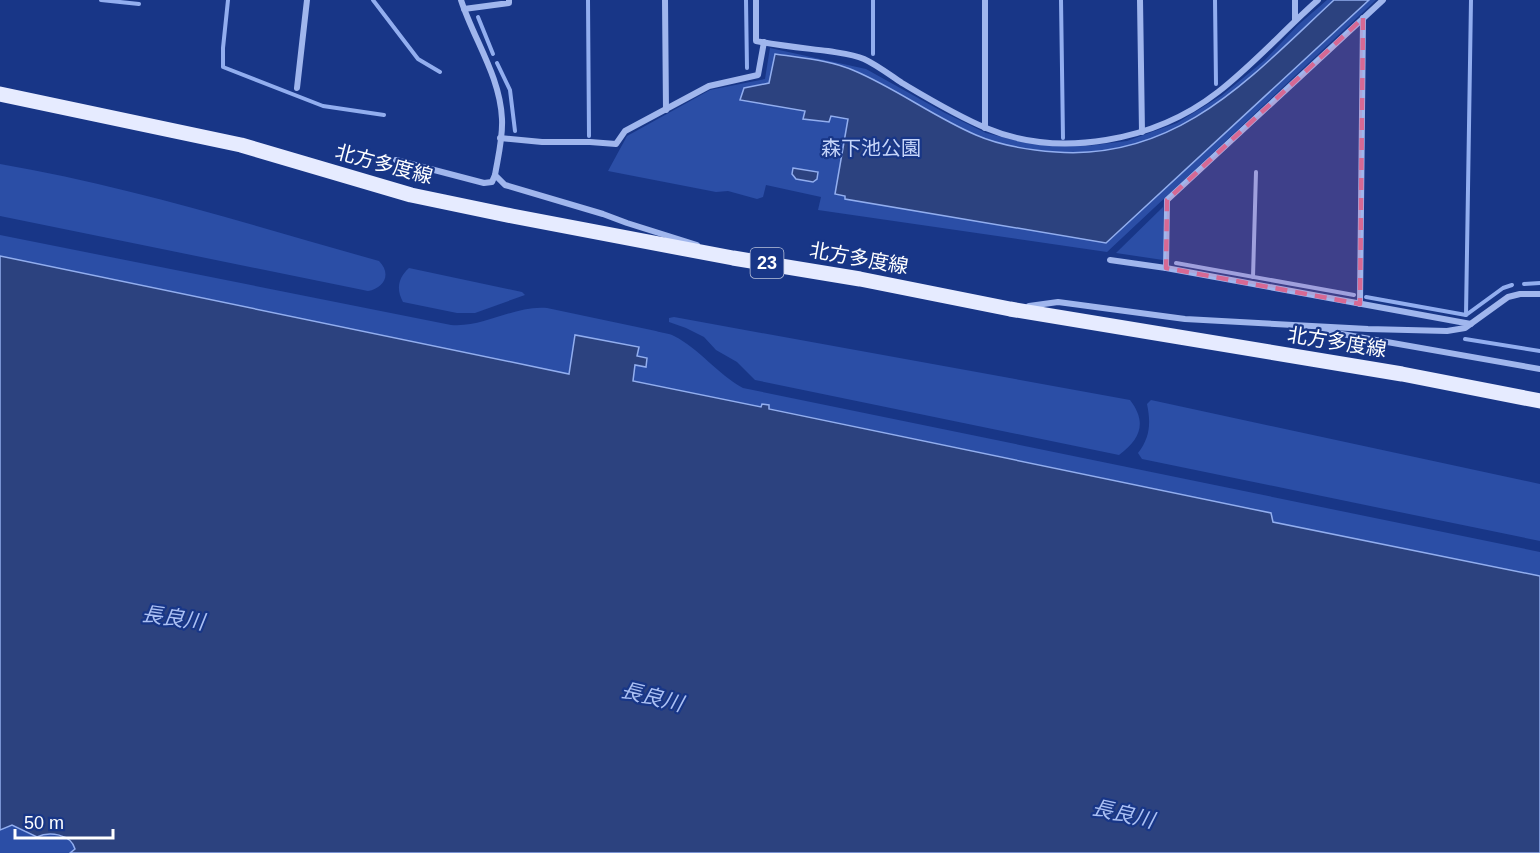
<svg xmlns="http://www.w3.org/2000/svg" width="1540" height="853" font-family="Helvetica,'Noto Sans JP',sans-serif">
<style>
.green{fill:#2b4ea6}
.water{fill:#2c427f;stroke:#92aeef;stroke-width:1.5}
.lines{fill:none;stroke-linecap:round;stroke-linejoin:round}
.stream{stroke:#92aeef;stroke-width:4}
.street{stroke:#a0b6ed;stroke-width:6}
.primary{stroke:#e6ebff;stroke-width:15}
.marked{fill:#d76994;fill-opacity:0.2;stroke:#d76994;stroke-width:4.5;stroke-dasharray:12 8;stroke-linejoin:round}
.labels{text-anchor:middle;stroke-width:4.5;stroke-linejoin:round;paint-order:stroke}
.shield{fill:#183687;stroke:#bac3db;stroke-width:1.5}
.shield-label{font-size:18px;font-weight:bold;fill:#fff}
.park-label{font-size:20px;fill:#c5d4f9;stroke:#183687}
.street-label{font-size:20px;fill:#fff;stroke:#183687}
.water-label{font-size:21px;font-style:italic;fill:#abc0f4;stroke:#183687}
</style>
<rect width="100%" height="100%" fill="#183687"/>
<!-- green -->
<g class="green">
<path d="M1327,0H1376L1107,252L818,210L821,197L766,185L763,197L757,199L728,191L716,192L608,171L627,136L710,90L765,79L770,48L866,69L945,113L986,133L1022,142L1056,146H1087L1127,141L1177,123L1221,96L1265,60L1298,25Z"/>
<path d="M0,164C129,186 254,226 379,261C392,274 384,288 368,291L0,216Z"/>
<path d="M1163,207V260L1116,253Z"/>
<path d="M0,235L451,325C484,328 514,305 547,308L656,331C662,333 669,333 674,336C700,349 717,374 743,388L1540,552V576L1273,522L1271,513L768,408L769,405L762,404L761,407L632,381L635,365L645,366L637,356L639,347L575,335L569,374L0,256Z"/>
<path d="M409,268L522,292L525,295L475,313H457L403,302C396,289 398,278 409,268Z"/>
<path d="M674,317L1130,400C1147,422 1141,439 1119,455L755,380L737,362L716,350L704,337L686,328L669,322V318Z"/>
<path d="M1151,400L1540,484V541L1142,459L1138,453C1150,438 1151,423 1147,404Z"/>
<path d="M12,825L37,837L50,834L70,839L75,849L70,853H0V830Z"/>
</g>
<!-- water -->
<g class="water">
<path d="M1334,0H1369L1106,243L845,199V196L835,194L848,119L831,116L829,122L803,119L805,111L740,100L744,88L769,83L775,54C801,58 831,60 855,71C897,89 934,117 976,135C1001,146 1029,150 1056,152C1178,161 1252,76 1334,0Z"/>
<path d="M793,168L818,172L817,179L813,182L796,179L792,174Z"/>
<path d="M0,256L569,374L575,335L639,347L637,356L647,358L646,367L635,365L633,381L761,407L762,404L769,405V409L1271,513L1273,522L1540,576V853H70L75,849C71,834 49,831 37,837L12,825L0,830Z"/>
</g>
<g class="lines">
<!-- stream -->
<g class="stream">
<path d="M101,0L139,4"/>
<path d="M228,0L223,48V67L323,106L384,115"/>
<path d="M373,0L418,59L440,72"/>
<path d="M588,0L589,136"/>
<path d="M746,0L747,68"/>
<path d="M1061,0L1063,138"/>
<path d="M1215,0L1216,84"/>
<path d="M478,17L493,54"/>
<path d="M873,54V0"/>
<path d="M497,63L510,90L515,131"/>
<path d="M1176,263L1354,295"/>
<path d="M1253,277L1256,172"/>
<path d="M1524,284L1540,283"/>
<path d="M1366,297L1466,315L1503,288L1512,285"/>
<path d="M1466,315L1471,0"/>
<path d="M1465,339L1540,351"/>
</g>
<!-- street -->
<g class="street">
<path d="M461,0C474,40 500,76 502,119C503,138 498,157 495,175L505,185L603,214L627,223L697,245"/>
<path d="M665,0L666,110"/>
<path d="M756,0V41C780,46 804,48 828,51C839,53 853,54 864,59C877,65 890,75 902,83C929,99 957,116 986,128C1060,159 1155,141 1218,92C1254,64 1284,30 1318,0"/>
<path d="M985,0V128"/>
<path d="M1140,0L1142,132"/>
<path d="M1295,0V20"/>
<path d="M464,9L509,3V0"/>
<path d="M297,88L307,0"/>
<path d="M500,138L542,142H590L616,144L625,131L709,86L758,75L764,42"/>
<path d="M396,160L484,183L492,182L495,175"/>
<path d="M1110,260L1166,268L1471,324"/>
<path d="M1166,268L1167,200L1383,0"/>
<path d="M1360,304L1363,18"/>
<path d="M1029,306L1058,302L1185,319L1368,329L1447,331L1465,328L1508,297L1520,294H1540"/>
<path d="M1319,330L1540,369"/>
</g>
<!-- primary -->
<path class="primary" d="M0,94L241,145L411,195L512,216L733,258L860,279L1010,309L1402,374L1540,401"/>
</g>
<!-- marked area -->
<path class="marked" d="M1363,18L1360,304L1166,268L1167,200Z"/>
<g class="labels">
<!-- shield labels -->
<rect class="shield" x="750.5" y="248" width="33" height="30" rx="4.5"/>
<g class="shield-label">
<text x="767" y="269">23</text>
</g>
<!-- park labels -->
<g class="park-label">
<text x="871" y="155">森下池公園</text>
</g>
<!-- street labels -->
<g class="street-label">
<text transform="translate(384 164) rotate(15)" y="7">北方多度線</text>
<text transform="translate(859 258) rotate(10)" y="7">北方多度線</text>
<text transform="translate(1337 342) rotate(9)" y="7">北方多度線</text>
</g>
<!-- water labels -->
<g class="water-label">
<text transform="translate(173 618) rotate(8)" y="7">長良川</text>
<text transform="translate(652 697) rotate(14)" y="7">長良川</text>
<text transform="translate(1123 814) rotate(13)" y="7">長良川</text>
</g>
</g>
<!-- scale -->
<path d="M15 829v9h98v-9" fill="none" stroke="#ffffff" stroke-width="3"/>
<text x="24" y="829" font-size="18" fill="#ffffff" stroke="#183687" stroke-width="4.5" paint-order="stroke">50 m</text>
</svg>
